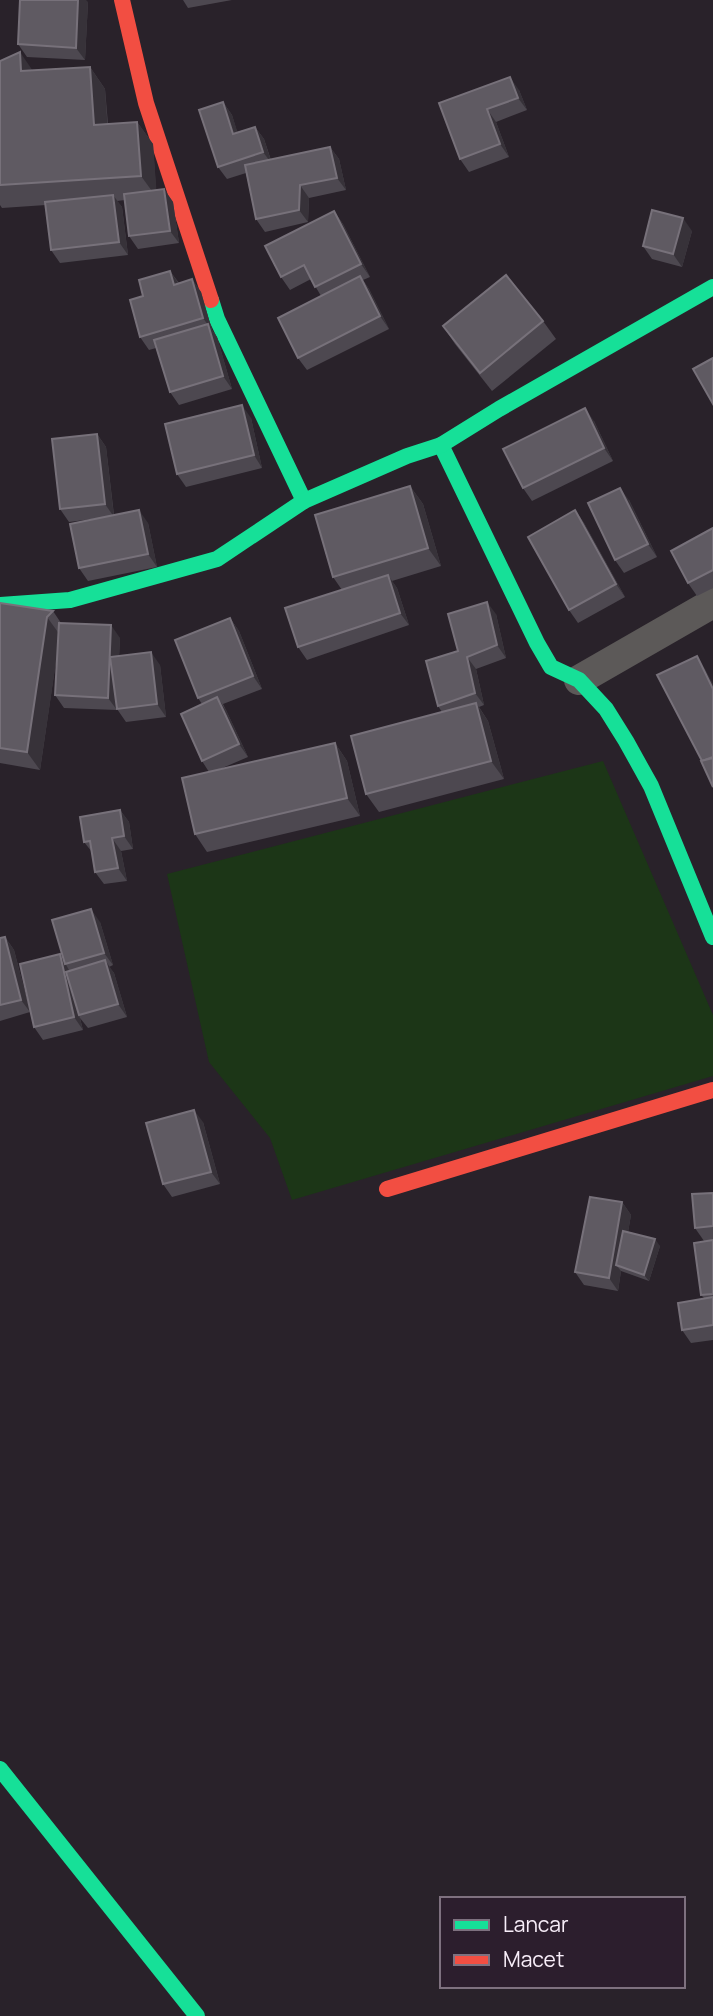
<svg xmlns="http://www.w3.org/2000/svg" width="713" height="2016" font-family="Manrope,sans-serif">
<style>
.green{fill:#1c3617}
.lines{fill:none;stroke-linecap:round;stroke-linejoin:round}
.street{stroke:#5c5958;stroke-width:30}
.fast{stroke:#16e098;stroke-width:16}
.jam{stroke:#f24e42;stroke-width:16}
.wall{fill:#4d4850}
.shaded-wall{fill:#373239}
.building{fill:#5f5a62;stroke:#77717a;stroke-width:2}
</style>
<rect width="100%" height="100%" fill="#29222a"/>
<!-- green -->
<path class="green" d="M603,761L713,1015V1076L292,1200L270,1138L209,1062L167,874Z"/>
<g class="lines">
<!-- street -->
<path class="street" d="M579,680L713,603"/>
<!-- fast -->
<g class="fast">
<path d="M211,300L217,319L304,501"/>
<path d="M441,445L537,643L551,667L579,680L606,709L626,741L651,786L713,937"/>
<path d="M0,605L70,600L217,559L304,501L407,456L441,445L499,409L713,287"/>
<path d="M0,1769L197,2016"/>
</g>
<!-- jam -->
<g class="jam">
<path d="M122,0L146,103L211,300"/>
<path d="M387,1189L713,1090"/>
</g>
</g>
<!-- wall -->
<g class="wall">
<path d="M183,0H232L188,8Z"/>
<path d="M88,2L85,60L27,57L18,44Z"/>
<path d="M0,61L32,70L90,67L105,89L108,124L137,122L153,144L156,190L164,189L173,202L179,243L138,249L129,236L125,200L117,201L122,207L128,255L60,263L51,250L46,205L2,208L0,205Z"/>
<path d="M519,90L527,110L496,122L509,157L469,172L460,159L439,103Z"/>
<path d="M223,102L232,115L237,132L255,127L264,139L271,160L330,147L339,159L346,190L309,198L308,222L265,232L256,219L246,173L227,179L218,167Z"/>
<path d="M334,211L343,224L370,277L363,280L369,289L389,329L307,370L298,358L321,296L311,279L290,290L281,277Z"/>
<path d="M692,231L682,267L652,259L643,246Z"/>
<path d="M170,271L179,283L192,279L201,292L212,330L217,337L232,389L179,405L170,392L156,348L149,350L140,337L143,296Z"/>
<path d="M543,321L556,339L492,391L455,344L443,326Z"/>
<path d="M251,418L262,468L186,487L177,474Z"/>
<path d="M594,421L613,461L532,501L523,488Z"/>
<path d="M97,434L106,447L114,515L148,523L157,567L88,581L79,568L100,518L69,522L60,509Z"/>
<path d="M410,486L423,504L441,566L392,581L397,588L409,625L307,660L298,647L342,590L333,577Z"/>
<path d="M629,500L657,557L624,573L615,560Z"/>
<path d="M575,510L584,523L625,597L578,623L569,610Z"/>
<path d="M713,528V588L697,596L688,583Z"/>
<path d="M0,603L53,611L61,623L120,638L119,656L160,665L166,717L126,722L117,709V710L64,708L55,695L58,647L40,770L0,763Z"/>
<path d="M496,614L506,658L476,669L484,705L479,707L488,721L504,779L379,812L366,794L442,712L438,706L458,651Z"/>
<path d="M230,618L239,631L262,689L223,704L226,710L248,757L220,769L335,743L347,761L360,816L207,852L195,834L209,772L202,761V704L198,698Z"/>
<path d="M120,810L129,822L133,849L121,851L127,881L104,884L95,872L92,852L84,842Z"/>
<path d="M100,922L113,965L109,967L114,973L127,1017L88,1028L80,1018L83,1030L43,1040L34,1027L60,954L64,961Z"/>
<path d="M5,937L14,950L30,1012L0,1021V938Z"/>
<path d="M203,1122L220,1184L172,1197L163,1184Z"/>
<path d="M713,1193V1240L704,1241L695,1228Z"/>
<path d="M622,1202L631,1215L628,1232L660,1246L649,1281L621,1271L618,1291L584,1285L575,1272Z"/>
<path d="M713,1240V1340L691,1343L682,1330L704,1298L701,1295Z"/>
</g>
<!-- shaded-wall -->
<g class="shaded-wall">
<path d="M78,0H86L88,2L85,60L76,48Z"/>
<path d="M20,52L35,74L21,71Z"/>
<path d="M90,67L105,89L109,147L94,125Z"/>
<path d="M510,77L519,90L527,110L518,98Z"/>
<path d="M223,102L232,115L242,146L233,134Z"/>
<path d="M487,109L496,122L509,157L500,144Z"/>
<path d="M137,122L153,144L157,198L141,176Z"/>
<path d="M255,127L264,139L272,164L263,152Z"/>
<path d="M330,147L339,159L346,190L337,178Z"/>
<path d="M300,185L309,198L308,222L299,210Z"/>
<path d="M164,189L173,202L179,243L170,231Z"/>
<path d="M113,195L122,207L128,255L119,242Z"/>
<path d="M334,211L343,224L370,277L361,264Z"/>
<path d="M683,218L692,231L682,267L673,254Z"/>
<path d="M170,271L179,284L174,285Z"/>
<path d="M360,276L369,289L389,329L380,316Z"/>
<path d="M192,279L201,292L212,330L217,337L232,389L223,376L208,325L203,318Z"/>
<path d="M242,405L251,418L262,468L254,455Z"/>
<path d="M585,408L594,421L613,461L604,448Z"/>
<path d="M97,434L106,447L114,517L105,504Z"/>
<path d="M410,486L423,504L441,566L428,548Z"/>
<path d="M620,488L629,500L657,557L648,544Z"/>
<path d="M139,510L148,523L157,567L148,554Z"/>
<path d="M575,510L584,523L625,597L616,584Z"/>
<path d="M388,575L397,588L409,625L400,613Z"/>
<path d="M487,602L496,614L506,658L497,645Z"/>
<path d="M47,617L60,635L40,770L27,752Z"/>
<path d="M230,618L239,631L262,689L253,676Z"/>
<path d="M111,625L120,638L117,710L108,698Z"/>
<path d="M151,652L160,665L166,717L157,704Z"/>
<path d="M697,656L705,669L713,684V689Z"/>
<path d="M467,657L476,669L484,705L475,693Z"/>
<path d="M217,697L226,710L248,757L239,744Z"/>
<path d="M476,703L488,721L504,779L491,761Z"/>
<path d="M335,743L347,761L360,816L347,798Z"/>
<path d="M120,810L129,822L133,849L124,836Z"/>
<path d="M112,838L121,851L127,881L118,868Z"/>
<path d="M91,909L100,922L113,965L104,953Z"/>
<path d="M5,937L14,950L30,1012L21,1000Z"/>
<path d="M60,954L69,970L79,1015L83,1030L74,1017Z"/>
<path d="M105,960L114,973L127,1017L118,1004Z"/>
<path d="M194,1110L203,1122L220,1184L211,1172Z"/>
<path d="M622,1202L631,1215L622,1267L616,1265L621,1271L618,1291L609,1278Z"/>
<path d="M655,1239L660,1246L649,1281L644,1275Z"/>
</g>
<!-- building -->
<g class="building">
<path d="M20,0H78L76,48L18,44Z"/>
<path d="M20,52L21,71L90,67L94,125L137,122L141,176L0,185V61Z"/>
<path d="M510,77L518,98L487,109L500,144L460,159L439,103Z"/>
<path d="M223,102L233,134L255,127L263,152L218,167L199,110Z"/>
<path d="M330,147L337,178L300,185L299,210L256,219L245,165Z"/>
<path d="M164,189L170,231L129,236L124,194Z"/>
<path d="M113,195L119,242L51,250L45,202Z"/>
<path d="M652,210L683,218L673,254L643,246Z"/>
<path d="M334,211L361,264L315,287L304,265L281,277L265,246Z"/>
<path d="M170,271L174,285L192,279L203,318L140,337L130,300L143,296L139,280Z"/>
<path d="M506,275L543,321L480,373L443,326Z"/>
<path d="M360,276L380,316L298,358L278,318Z"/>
<path d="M208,324L223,376L170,392L154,340Z"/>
<path d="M713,358V404L693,369Z"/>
<path d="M242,405L254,455L177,474L165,424Z"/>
<path d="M585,408L604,448L523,488L503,449Z"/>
<path d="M97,434L105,504L60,509L52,439Z"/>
<path d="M410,486L428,548L333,577L315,515Z"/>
<path d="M620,488L648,544L615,560L588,503Z"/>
<path d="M139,510L148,554L79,568L70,524Z"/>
<path d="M575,510L616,584L569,610L528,537Z"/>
<path d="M713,528V570L688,583L671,551Z"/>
<path d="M388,575L400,613L298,647L285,608Z"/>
<path d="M487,602L497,645L467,657L475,693L438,706L426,661L458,651L448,614Z"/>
<path d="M0,603L53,611L47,617L27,752L0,748Z"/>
<path d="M230,618L253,676L198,698L175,640Z"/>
<path d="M59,623L111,625L108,698L55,695Z"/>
<path d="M151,652L157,704L117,709L110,657Z"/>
<path d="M697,656L713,689V757L702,761L657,675Z"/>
<path d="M217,697L239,744L202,761L181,714Z"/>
<path d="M476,703L491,761L366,794L351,736Z"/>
<path d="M335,743L347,798L195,834L182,778Z"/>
<path d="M713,758V787L701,761Z"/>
<path d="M120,810L124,836L112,838L118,868L95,872L90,841L84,842L80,817Z"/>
<path d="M91,909L104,953L65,964L52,920Z"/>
<path d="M5,937L21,1000L0,1005V938Z"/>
<path d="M60,954L74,1017L34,1027L20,964Z"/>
<path d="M105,960L118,1004L79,1015L66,972Z"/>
<path d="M194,1110L211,1172L163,1184L146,1123Z"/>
<path d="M713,1193V1226L695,1228L692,1194Z"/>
<path d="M590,1197L622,1202L609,1278L575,1272Z"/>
<path d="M623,1231L655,1239L644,1275L616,1265Z"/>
<path d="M713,1240V1294L701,1295L694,1243Z"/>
<path d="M713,1297V1325L682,1330L678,1303Z"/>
</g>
<!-- legend -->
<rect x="440" y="1897" width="245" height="91" fill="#2c1e2d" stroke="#7e717f" stroke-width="2"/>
<rect x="454" y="1920" width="35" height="10" fill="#16e098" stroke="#7e717f" stroke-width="2"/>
<text x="503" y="1932" font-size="21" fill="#f8eef9">Lancar</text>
<rect x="454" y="1955" width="35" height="10" fill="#f24e42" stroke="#7e717f" stroke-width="2"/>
<text x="503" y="1967" font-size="21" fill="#f8eef9">Macet</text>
</svg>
